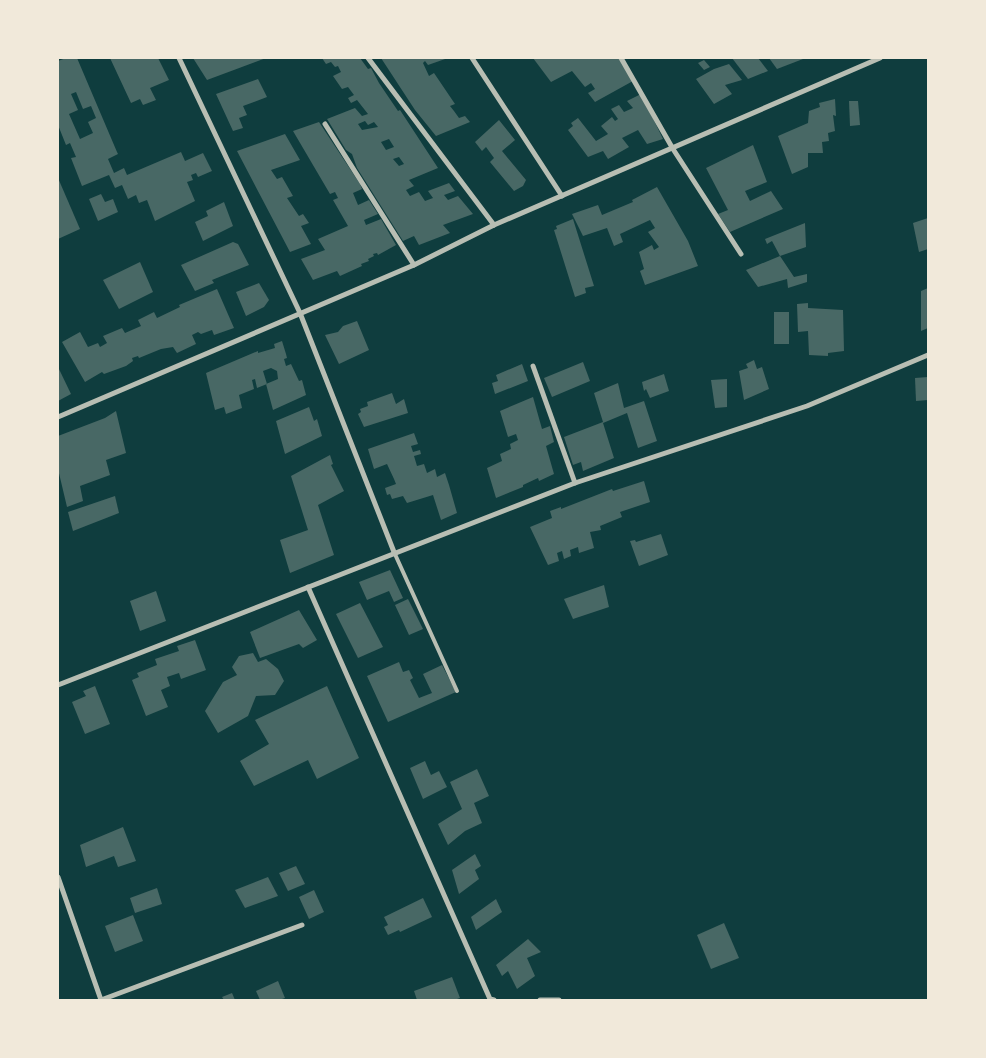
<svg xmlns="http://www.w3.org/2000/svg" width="986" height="1058" font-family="'DM Sans',sans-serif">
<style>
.building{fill:#486865;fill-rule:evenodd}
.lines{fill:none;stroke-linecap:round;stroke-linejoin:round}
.service{stroke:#b8beb3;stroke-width:4}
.minor{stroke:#b8beb3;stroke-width:5}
</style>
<rect width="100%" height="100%" fill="#0f3d3e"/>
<!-- building -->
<g class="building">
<path d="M66,58H77L117,152L118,154L108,159L114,173L124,168L127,175L181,152L185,161L203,153L212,171L198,177L196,173L191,175L193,180L187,182L195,201L155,221L147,200L139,203L136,195L128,199L122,185L115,188L109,175L82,186L71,158L76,157L70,143L66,145L58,125V61ZM76,92L83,109L91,106L96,118L88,122L93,133L80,139L69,114L78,110L71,94Z"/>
<path d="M110,58H158L169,80L150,88L156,100L143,105L140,99L131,103Z"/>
<path d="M193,58H266L207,80Z"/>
<path d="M322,58H360L368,69L371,68L379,83L398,111L400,110L438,168L409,180L414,186L406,190L410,196L419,192L425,201L433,198L428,191L449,183L455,191L444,195L448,200L458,196L473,214L443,225L450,233L419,245L414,236L403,241L357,168L352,154L346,150L327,119L355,108L362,116L368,114L357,100L351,103L348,98L354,95L348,87L342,89L333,76L341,72L338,66L335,67L331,62L326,64ZM365,121L368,125L374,122L378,127L362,130L358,124ZM389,139L394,147L386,150L381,142ZM399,157L404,164L399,166L393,159Z"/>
<path d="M381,58H448L428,65L425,61L423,63L429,76L434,73L455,104L450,106L454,111L459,118L465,116L470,122L436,136L415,110Z"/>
<path d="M533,58H619L633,81L595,102L588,93L595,89L591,83L585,87L572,71L551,82Z"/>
<path d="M732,58H758L768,71L748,79Z"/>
<path d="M769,58H802L803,59L777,69Z"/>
<path d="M704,60L710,67L704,70L698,63Z"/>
<path d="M729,64L742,80L725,85L732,94L714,104L696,79L714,69Z"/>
<path d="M258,79L267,97L243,106L247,115L239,118L243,128L233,131L216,94Z"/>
<path d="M641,94L663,139L647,144L638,130L622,138L629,147L608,159L603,151L588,157L568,130L573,126L571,123L578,118L596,141L608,134L601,126L612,117L615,121L618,119L611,109L619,105L624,112L633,108L627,101Z"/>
<path d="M835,99L836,116L833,115L835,131L828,133L829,141L822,142L823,153H808V167L792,174L778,136L808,123L809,111L820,107L819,103Z"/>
<path d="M849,101H858L860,125L850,126Z"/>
<path d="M499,120L515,140L502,151L526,180L523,186L514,191L490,162L494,158L486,147L482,151L475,142Z"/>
<path d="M319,122L360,184L362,189L353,193L358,205L369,200L378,214L364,220L366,225L381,219L396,245L378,255L377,253L373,254L374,256L368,259L369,261L361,264L362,266L340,276L337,271L313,280L301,259L325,250L318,239L348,226L333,200L338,198L335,192L330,194L293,131Z"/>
<path d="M285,134L300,160L271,170L277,179L282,177L293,196L287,198L299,216L303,214L309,223L301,226L311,244L290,252L237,151Z"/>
<path d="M753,145L767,182L745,191L750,201L771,191L783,209L730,232L718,214L728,210L706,168Z"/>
<path d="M58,178L80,229L58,239Z"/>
<path d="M657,187L688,241L698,266L645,285L640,271L644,269L639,252L652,245L654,250L659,247L648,232L655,228L650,220L620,234L623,242L614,246L607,228L583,236L572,214L598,205L602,215L633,202L632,200Z"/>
<path d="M101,194L105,202L113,199L118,212L98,221L89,199Z"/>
<path d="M224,202L233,226L203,241L195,222L208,216L206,211Z"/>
<path d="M928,218V249L919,252L913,223Z"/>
<path d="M573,219L594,286L585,288L586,293L575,297L554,230L557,229L556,226Z"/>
<path d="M805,223L806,247L780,256L794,277L807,274V282L788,288L787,279L758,287L746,270L780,256L772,241L767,244L765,239Z"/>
<path d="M233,242L238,244L249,265L212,280L214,283L195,291L181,265Z"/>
<path d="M140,262L153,292L119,309L103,280Z"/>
<path d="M259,283L269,300L264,307L246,316L236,292Z"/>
<path d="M928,288V328L921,331V291Z"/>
<path d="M217,289L234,328L214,335L212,330L201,334L198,332L192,335L196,344L177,353L173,347L161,349L139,358L138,356L132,358L133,361L126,366L104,374L102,372L85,382L62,342L80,332L88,347L98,343L100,347L107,343L103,336L122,328L125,333L141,326L138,320L154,312L157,318L180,307L179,305Z"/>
<path d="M808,303V308L843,310L844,351L828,353V356L809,355L808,331L798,332L797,304Z"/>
<rect x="774" y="312" width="15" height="32"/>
<path d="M357,321L369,350L339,364L325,335L338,332L343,326Z"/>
<path d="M282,341L286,354L287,358L284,359L286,366L291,364L299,381L302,380L306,395L273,410L266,384L278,379L277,371L271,368L263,371L267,384L257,388L255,379L252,380L254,389L239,395L242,408L226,414L224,407L215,410L206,373L258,351V353L275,348L274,344Z"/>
<path d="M754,360L757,369L762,367L769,389L744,400L739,371L748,368L746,364Z"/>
<path d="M583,362L590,381L552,397L544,378Z"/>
<path d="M522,364L528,381L495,394L492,383L498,381L496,375Z"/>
<path d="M58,367L71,394L58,401Z"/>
<path d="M664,374L669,391L650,398L646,389L644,391L642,382Z"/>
<path d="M928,377V400L916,401L915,378Z"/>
<path d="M727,379V407L715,408L711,380Z"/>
<path d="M618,383L624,408L644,401L657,441L638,448L627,413L603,423L614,458L583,471L581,462L573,465L564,437L603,422L594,393Z"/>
<path d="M392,393L396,404L404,399L408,413L364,427L358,414L361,412L360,409L368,406L367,402Z"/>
<path d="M533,397L542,429L550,426L554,442L546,446L554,474L539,481L538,478L523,485V487L496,498L487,468L502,461L500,454L511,449L510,444L518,440L516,434L508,437L500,411Z"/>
<path d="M309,407L314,421L317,419L322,436L285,454L276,421Z"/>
<path d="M116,411L126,453L106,460L110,475L80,486L83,501L67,507L58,469V436L105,418Z"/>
<path d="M414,433L418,444L411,446L413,452L420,450L421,454L414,456L417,466L424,464L427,473L435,469L437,477L445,473L449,485L457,513L441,520L433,495L407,503L403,496L392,499L390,494L387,495L385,488L396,484L394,479L387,464L374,469L368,449Z"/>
<path d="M330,455L333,464L331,465L344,491L318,505L334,555L290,573L280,540L308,530L291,476Z"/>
<path d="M644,481L650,502L620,512L622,517L600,526L601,530L590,532L594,548L579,553L578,547L570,550L571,556L564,559L562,551L557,553L559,561L548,565L530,527L552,518L550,511L561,507V509L612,489L613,491Z"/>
<path d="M115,496L119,513L73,531L68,512Z"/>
<path d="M661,534L668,555L639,566L630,541L635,540L636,542Z"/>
<path d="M390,570L403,598L394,602L389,591L367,600L359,582Z"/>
<path d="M604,585L609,607L573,619L564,599Z"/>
<path d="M156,591L166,621L140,631L130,601Z"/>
<path d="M408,599L423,629L409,635L395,605Z"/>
<path d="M360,603L383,647L358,658L336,614Z"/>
<path d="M299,610L317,640L303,648L299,644L260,658L250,632Z"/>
<path d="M195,640L206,670L181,679L179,673L167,677L170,686L161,690L168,707L146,716L132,680L139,677L137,673L157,665L155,659L179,651L177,646Z"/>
<path d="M253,653L258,662L266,659L278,669L284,681L275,695L256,696L248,716L218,733L205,711L223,682L237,675L232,667L239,656Z"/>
<path d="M399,662L403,672L409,670L413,678L410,680L419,698L432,693L423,674L442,665L456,692L388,722L367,676Z"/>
<path d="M95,686L110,724L85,734L72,702L86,696L83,691Z"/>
<path d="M327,686L359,758L317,779L308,760L254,786L240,761L269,744L255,720Z"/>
<path d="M425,761L431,775L439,771L447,787L423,799L410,768Z"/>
<path d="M477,769L489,796L474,803L482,823L465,831L448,845L438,824L462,809L450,782Z"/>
<path d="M123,827L136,861L118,867L114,856L86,867L80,845Z"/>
<path d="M475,854L481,866L475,870L479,879L459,894L452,870Z"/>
<path d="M296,866L305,884L288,891L279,873Z"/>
<path d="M268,877L278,896L245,908L235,890Z"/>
<path d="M157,888L162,904L135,913L130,898Z"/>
<path d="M314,890L324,912L309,919L299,897Z"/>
<path d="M423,898L432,917L400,932L399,930L388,935L384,927L388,925L384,917Z"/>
<path d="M496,899L502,912L476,930L471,917Z"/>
<path d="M133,915L143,941L115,952L105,926Z"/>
<path d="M724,923L739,958L711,969L697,935Z"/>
<path d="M528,939L541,952L527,958L535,976L517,989L508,971L502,976L496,965Z"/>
<path d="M452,977L460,998L454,1000H417L414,991Z"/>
<path d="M278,981L285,998L279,1000H260L256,991Z"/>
<path d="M232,993L235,1000H224L222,997Z"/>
</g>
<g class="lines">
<!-- service -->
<path class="service" d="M394,552L457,691"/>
<!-- minor -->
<g class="minor">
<path d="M179,58L300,313L394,552"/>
<path d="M368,58L494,225"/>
<path d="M472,58L562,196"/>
<path d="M621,58L673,149L741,254"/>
<path d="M325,124L414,265"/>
<path d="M533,366L575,483"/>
<path d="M58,417L414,265L494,225L880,58"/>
<path d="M308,587L490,999L494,1000"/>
<path d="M58,685L575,483L807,406L928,355"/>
<path d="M58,877L101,1000L302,925"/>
<path d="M540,1000H559"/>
</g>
</g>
<!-- border -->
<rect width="986" height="1058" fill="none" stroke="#f1e9da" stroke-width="118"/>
</svg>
